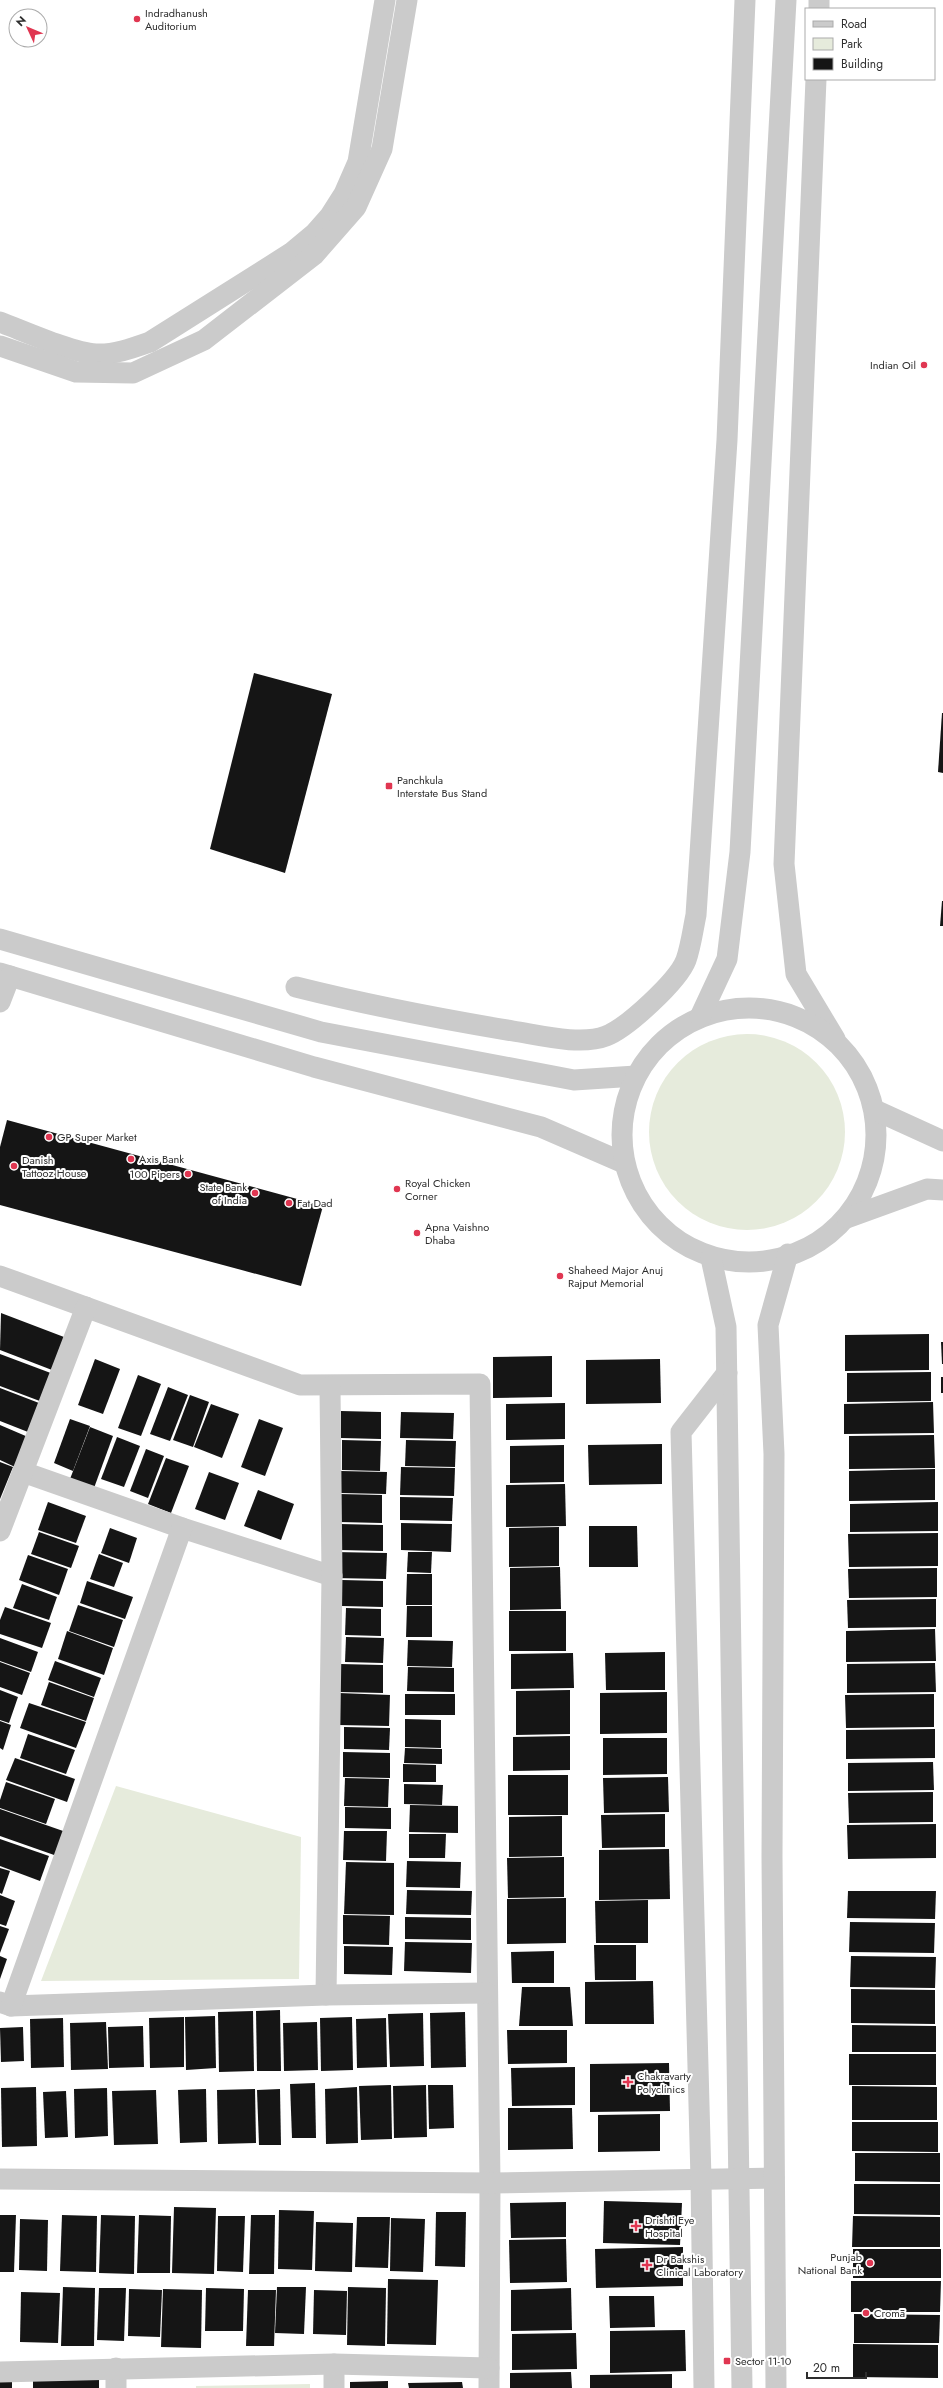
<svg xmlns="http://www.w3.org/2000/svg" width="943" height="2388" font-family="Jost,sans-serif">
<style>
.green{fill:#e6ebdc}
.building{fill:#151515}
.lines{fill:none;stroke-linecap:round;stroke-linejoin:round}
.minor{stroke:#cbcbcb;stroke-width:21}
.poi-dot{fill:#e03651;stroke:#fff;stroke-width:1.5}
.labels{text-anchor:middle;stroke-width:4;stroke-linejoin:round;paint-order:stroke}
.poi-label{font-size:11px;fill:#2e2e2e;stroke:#fff;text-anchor:start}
</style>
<rect width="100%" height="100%" fill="#fff"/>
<!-- green -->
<g class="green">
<circle cx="747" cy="1132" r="98"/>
<path d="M116,1786L301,1837L299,1979L41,1981Z"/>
<path d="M310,2384V2388H196V2386Z"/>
</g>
<!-- building -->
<g class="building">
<path d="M254,673L332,694L285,873L210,849Z"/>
<path d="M942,713H943V773L938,772Z"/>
<path d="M942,901H943V926H940Z"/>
<path d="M7,1120L323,1206L301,1286L0,1205V1147Z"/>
<path d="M1,1313L64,1337L52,1370L0,1350Z"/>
<path d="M929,1334V1370L845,1371V1335Z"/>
<path d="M941,1342H943V1364H942Z"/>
<path d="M0,1354L56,1375L45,1403L0,1386Z"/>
<path d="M552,1356V1397L493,1398V1357Z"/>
<path d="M95,1359L120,1369L103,1414L78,1405Z"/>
<path d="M660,1359L661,1403L586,1404V1360Z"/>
<path d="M931,1372V1401L847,1402V1373Z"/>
<path d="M138,1375L161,1384L141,1436L118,1428Z"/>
<rect x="941" y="1377" width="2" height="16"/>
<path d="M168,1387L188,1395L170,1441L150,1434Z"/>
<path d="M0,1388L39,1403L28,1432L0,1421Z"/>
<path d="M190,1395L209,1402L193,1447L173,1440Z"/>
<path d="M933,1402L934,1433L844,1434V1404Z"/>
<path d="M565,1403V1439L506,1440V1404Z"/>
<path d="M211,1404L239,1414L222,1458L194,1447Z"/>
<path d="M341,1411L381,1412V1439L341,1438Z"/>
<path d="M401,1412L454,1413L453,1439L400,1438Z"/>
<path d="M70,1419L90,1426L73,1471L54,1463Z"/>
<path d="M259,1419L283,1428L265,1476L241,1467Z"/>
<path d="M0,1425L28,1437L15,1467L0,1460Z"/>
<path d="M90,1427L113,1436L94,1488L70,1479Z"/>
<path d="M934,1435L935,1468L849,1469V1436Z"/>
<path d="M117,1437L140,1446L124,1487L101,1479Z"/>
<path d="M342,1440L381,1441L380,1471L342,1470Z"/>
<path d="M406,1440L456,1441L455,1467L405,1466Z"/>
<path d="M662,1444V1484L589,1485L588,1445Z"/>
<path d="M564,1445V1482L510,1483V1446Z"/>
<path d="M146,1449L164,1456L148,1498L130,1491Z"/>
<path d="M166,1458L189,1466L171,1513L148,1504Z"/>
<path d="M0,1462L13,1467L0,1499Z"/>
<path d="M401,1467L455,1468L454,1496L400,1495Z"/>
<path d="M935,1469V1500L849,1501V1471Z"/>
<path d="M341,1471L387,1472L386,1494L340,1493Z"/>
<path d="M209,1472L239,1483L225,1520L195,1509Z"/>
<path d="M565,1484L566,1526L506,1527V1485Z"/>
<path d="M258,1490L294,1504L281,1540L244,1526Z"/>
<path d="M340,1494L382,1495V1523L339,1522Z"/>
<path d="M400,1497L453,1498L452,1521L400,1520Z"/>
<path d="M48,1502L86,1516L76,1543L38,1530Z"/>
<path d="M938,1502V1531L850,1532V1504Z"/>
<path d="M401,1523L452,1524L451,1552L401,1550Z"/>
<path d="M340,1524L383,1525V1551L339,1550Z"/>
<path d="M589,1526H637L638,1567H589Z"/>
<path d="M559,1527V1566L509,1567V1528Z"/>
<path d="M110,1528L137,1538L129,1563L101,1553Z"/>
<path d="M39,1532L79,1546L71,1568L31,1554Z"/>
<path d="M938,1533V1566L849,1567L848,1534Z"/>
<path d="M334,1552L387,1553L386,1579L333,1578Z"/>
<path d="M408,1552H432L431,1573L407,1572Z"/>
<path d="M99,1554L123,1563L114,1587L90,1579Z"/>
<path d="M28,1555L68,1569L59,1595L19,1580Z"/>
<path d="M560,1567L561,1609L510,1610V1568Z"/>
<path d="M937,1568V1597L849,1598L848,1569Z"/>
<path d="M407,1574H432V1605H406Z"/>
<path d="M342,1580L383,1581V1607L342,1606Z"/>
<path d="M87,1581L133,1597L125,1619L80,1603Z"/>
<path d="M22,1584L57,1597L49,1620L13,1608Z"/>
<path d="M936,1599V1627L848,1628L847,1600Z"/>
<path d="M78,1605L123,1620L114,1647L69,1631Z"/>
<path d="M407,1606H432V1637H406Z"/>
<path d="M5,1607L51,1623L42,1648L0,1634V1620Z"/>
<path d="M346,1608L381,1609V1636L345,1635Z"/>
<rect x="509" y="1611" width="57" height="40"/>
<path d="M935,1629L936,1661L846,1662V1631Z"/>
<path d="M67,1631L113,1648L104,1675L58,1659Z"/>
<path d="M346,1637L384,1638L383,1663L345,1662Z"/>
<path d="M0,1638L38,1652L31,1672L0,1661Z"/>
<path d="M408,1640L453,1641L452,1667L407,1666Z"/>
<path d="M665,1652V1690H606L605,1653Z"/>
<path d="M573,1653L574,1688L511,1689V1654Z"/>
<path d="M55,1661L101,1678L94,1697L48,1680Z"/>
<path d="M0,1662L30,1673L22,1695L0,1687Z"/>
<path d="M935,1663L936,1692L847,1693V1664Z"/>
<path d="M340,1664L383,1665V1693L339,1692Z"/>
<path d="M408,1667L454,1668V1692L407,1691Z"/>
<path d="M49,1682L94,1698L86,1721L41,1705Z"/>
<path d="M0,1690L18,1697L9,1723L0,1720Z"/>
<path d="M570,1690V1734L516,1735V1691Z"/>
<path d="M667,1692V1733L600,1734V1693Z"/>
<path d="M339,1693L390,1695L389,1726L338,1725Z"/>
<rect x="405" y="1694" width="50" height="21"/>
<path d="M934,1694V1727L846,1728L845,1695Z"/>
<path d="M29,1703L86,1722L76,1748L20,1728Z"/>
<path d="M405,1719L441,1720V1748L405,1747Z"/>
<path d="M0,1721L11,1725L3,1750L0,1748Z"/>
<path d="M344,1727L390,1728L389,1750L344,1749Z"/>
<path d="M935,1729V1758L846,1759V1730Z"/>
<path d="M28,1734L75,1750L66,1774L20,1758Z"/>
<path d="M570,1736V1770L513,1771V1737Z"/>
<path d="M603,1738H667V1774L603,1775Z"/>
<path d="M405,1748L442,1749V1764L404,1763Z"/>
<path d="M343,1752L390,1753V1778L343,1777Z"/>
<path d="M15,1758L75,1779L67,1802L6,1780Z"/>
<path d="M933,1762L934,1790L848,1791V1763Z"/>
<path d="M403,1764L436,1765V1782H403Z"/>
<rect x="508" y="1775" width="60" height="40"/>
<path d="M668,1777L669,1812L604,1813L603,1778Z"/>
<path d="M345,1778L389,1779L388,1807L344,1806Z"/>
<path d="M6,1782L55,1799L46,1824L0,1808V1800Z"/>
<path d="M404,1784L443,1785L442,1805L404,1804Z"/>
<path d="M933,1792V1822L849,1823L848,1793Z"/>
<path d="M410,1805L458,1806V1833L409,1832Z"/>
<path d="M345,1807L391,1808V1829L345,1828Z"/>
<path d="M0,1809L66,1832L57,1856L0,1836Z"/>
<path d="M665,1814V1847L602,1848L601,1815Z"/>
<path d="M562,1816V1856L509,1857V1817Z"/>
<path d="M936,1824V1858L848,1859L847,1825Z"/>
<path d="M344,1831H387L386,1861L343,1860Z"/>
<path d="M409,1834H446L445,1858H409Z"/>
<path d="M0,1839L49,1856L40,1881L0,1866Z"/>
<path d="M669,1849L670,1899L599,1900V1850Z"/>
<path d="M564,1857V1897L508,1898L507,1858Z"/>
<path d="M407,1861L461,1862L460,1888L406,1887Z"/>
<path d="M346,1862L394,1863V1915L344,1914Z"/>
<path d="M0,1868L10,1871L2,1894L0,1893Z"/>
<path d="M407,1890L472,1891L471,1915L406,1914Z"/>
<path d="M848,1891H936L935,1919L847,1918Z"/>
<path d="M0,1895L15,1901L6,1926L0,1924Z"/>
<path d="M566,1898V1943L507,1944V1899Z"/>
<path d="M648,1900V1943H596L595,1901Z"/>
<path d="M343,1915L390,1916L389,1945L343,1944Z"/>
<path d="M405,1917L471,1918V1940L405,1939Z"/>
<path d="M850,1922L935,1923L934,1953L849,1952Z"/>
<path d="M0,1926L9,1929L0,1953Z"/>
<path d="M405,1942L472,1943L471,1973L404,1971Z"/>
<path d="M594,1945H636V1980H595Z"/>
<path d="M344,1946L393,1947L392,1975L344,1974Z"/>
<path d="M554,1951V1983H512L511,1952Z"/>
<path d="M0,1956L7,1959L0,1979Z"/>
<path d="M851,1956L936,1957L935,1988L850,1987Z"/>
<path d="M653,1981L654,2024H585V1982Z"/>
<path d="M522,1987H570L573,2026H519Z"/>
<path d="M851,1989L935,1990V2024L851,2023Z"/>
<path d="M280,2010L281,2071H257L256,2011Z"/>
<path d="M253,2011L254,2071L219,2072L218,2012Z"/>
<path d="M465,2012L466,2067L431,2068L430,2013Z"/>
<path d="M423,2013L424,2066L390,2067L388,2014Z"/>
<path d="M215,2016L216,2068L186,2070L185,2017Z"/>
<path d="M184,2017V2067L150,2068L149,2018Z"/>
<path d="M352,2017L353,2070L321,2071L320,2018Z"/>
<path d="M63,2018L64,2067L31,2068L30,2019Z"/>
<path d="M386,2018L387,2067L357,2068L356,2019Z"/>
<path d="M106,2022L108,2069L71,2070L70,2023Z"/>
<path d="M317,2022L318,2070L284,2071L283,2023Z"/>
<path d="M852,2025L936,2026V2052H852Z"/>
<path d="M143,2026L144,2067L109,2068L108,2027Z"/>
<path d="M23,2027L24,2061L1,2062L0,2028Z"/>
<path d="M507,2030H567V2063L508,2064Z"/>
<rect x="849" y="2054" width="87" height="31"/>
<path d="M669,2063L670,2111L590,2112V2064Z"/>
<path d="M575,2067V2105L512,2106L511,2068Z"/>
<path d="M315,2083L316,2138H292L290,2084Z"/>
<path d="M391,2085L392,2139L361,2140L359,2086Z"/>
<path d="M426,2085L427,2137L394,2138L393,2086Z"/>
<path d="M428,2085H453L454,2128L429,2129Z"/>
<path d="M852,2086L937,2087V2120H852Z"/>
<path d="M36,2087L37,2146L2,2147L1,2088Z"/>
<path d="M357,2087L358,2143L326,2144L325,2089Z"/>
<path d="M107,2088L108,2136L75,2138L74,2089Z"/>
<path d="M206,2089L207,2142L180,2143L178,2090Z"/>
<path d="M255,2089L256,2143L218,2144L217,2090Z"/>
<path d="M280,2089L281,2145H259L257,2090Z"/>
<path d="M156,2090L158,2144L114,2145L112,2091Z"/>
<path d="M66,2091L68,2137L45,2138L43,2092Z"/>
<path d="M508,2108H572L573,2149L508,2150Z"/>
<path d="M660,2114V2151L598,2152V2115Z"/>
<path d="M852,2122H938V2152L852,2151Z"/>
<path d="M855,2153H940V2182L855,2181Z"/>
<path d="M854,2184H940V2215L854,2214Z"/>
<path d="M604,2201L682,2203L680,2245L603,2243Z"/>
<path d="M566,2202V2237L511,2238L510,2203Z"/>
<path d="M174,2207L216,2208L214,2274L172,2273Z"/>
<path d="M279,2210L314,2211L312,2270L278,2269Z"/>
<path d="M436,2212H466L465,2267L435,2266Z"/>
<path d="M0,2215H16L14,2272H0Z"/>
<path d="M62,2215L97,2216L96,2272L60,2271Z"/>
<path d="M101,2215L135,2216L134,2274L99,2273Z"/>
<path d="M139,2215L171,2216L170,2273H137Z"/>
<path d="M251,2215H275L274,2274H249Z"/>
<path d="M218,2216H245L243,2272L217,2271Z"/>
<path d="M853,2216L940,2217V2247H852Z"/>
<path d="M357,2217H390L388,2268L355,2267Z"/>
<path d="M391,2218L425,2219L423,2272L390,2271Z"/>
<path d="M20,2219L48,2220L47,2271L19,2270Z"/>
<path d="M316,2222L353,2223L352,2272L315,2271Z"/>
<path d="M566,2239L567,2282L510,2283L509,2240Z"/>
<path d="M683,2247V2286L596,2288L595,2249Z"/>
<rect x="853" y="2249" width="88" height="29"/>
<path d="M388,2279L438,2280L436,2345L387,2344Z"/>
<path d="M851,2281H941L940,2312H851Z"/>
<path d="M63,2287L95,2288L94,2346H61Z"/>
<path d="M277,2287H306L304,2334L275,2333Z"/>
<path d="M348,2287L386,2288L385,2346L347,2345Z"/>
<path d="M99,2288H126L124,2341L97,2340Z"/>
<path d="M206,2288L244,2289L243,2331H205Z"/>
<path d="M571,2288L572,2330L511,2331V2290Z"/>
<path d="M129,2289L162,2290L160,2337L128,2336Z"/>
<path d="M163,2289L202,2290L201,2348L161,2347Z"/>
<path d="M248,2290H276L274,2346H246Z"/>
<path d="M314,2290L347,2291L346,2335L313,2334Z"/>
<path d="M21,2292L60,2293L58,2343L20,2342Z"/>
<path d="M609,2296H654L655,2327L610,2328Z"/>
<path d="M854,2314L940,2315L939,2343H854Z"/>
<path d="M685,2330L686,2371L610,2373V2331Z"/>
<path d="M576,2333L577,2369L512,2370V2334Z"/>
<path d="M853,2344L938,2345V2378L853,2377Z"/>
<path d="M571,2372L572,2388H510V2373Z"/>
<path d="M672,2374V2388H590V2375Z"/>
<rect x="33" y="2380" width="66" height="8"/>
<path d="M388,2381V2388H350V2382Z"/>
<rect x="0" y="2382" width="12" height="6"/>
<path d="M462,2382L463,2388H409L408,2383Z"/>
</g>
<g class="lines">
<!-- minor -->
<g class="minor">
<path d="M819,9V0"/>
<path d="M816,79L784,864L796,974L835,1039"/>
<path d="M0,322C24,331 73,353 96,354C114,355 133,348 150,342L291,253L315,233L330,216L344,194L358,162L385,0"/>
<path d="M0,346L76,372L133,373L204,340L314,255L356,207L382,149L407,0"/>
<path d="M0,939L321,1032L574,1080L636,1076"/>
<path d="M0,973L314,1067L541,1127L624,1163"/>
<path d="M296,987C368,1005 440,1019 513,1031C539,1035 581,1046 606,1036C627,1028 678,981 686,960C691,946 693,929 696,915L727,440L745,0"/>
<path d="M0,1002L10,976"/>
<circle cx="749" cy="1135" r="127"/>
<path d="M700,1017L727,959L740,852L786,0"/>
<path d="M875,1110L943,1141"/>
<path d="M847,1218L927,1189L943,1190"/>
<path d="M711,1258L726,1327L742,2388"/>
<path d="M0,1276L300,1385L480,1384L490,2183L489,2388"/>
<path d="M23,1472L182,1528L332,1576"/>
<path d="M0,1531L86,1307"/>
<path d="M326,1995L332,1576L330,1387"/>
<path d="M0,2002L11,2006L326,1995L487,1993"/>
<path d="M11,2006L182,1528"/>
<path d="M0,2179L490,2183L774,2178"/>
<path d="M116,2368V2388"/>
<path d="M0,2372L334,2364L489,2368"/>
<path d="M334,2388V2364"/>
<path d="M704,2388L701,2179L681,1432L727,1373"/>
<path d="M776,2388L772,1856L774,1454L768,1325L788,1254"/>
</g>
</g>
<!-- markers -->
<g class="poi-dot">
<circle cx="137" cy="19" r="4"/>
<circle cx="924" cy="365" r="4"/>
<rect x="385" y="782" width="8" height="8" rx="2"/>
<circle cx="49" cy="1137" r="4"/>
<circle cx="131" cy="1159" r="4"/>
<circle cx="14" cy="1166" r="4"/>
<circle cx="188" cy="1174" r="4"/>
<circle cx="397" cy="1189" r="4"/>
<circle cx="255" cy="1193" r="4"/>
<circle cx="289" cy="1203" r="4"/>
<circle cx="417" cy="1233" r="4"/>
<circle cx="560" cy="1276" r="4"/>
<path d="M626 2076h4v4h4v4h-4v4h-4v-4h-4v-4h4z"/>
<path d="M634 2220h4v4h4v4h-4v4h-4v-4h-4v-4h4z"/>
<circle cx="870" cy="2263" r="4"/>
<path d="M645 2259h4v4h4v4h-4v4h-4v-4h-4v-4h4z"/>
<circle cx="866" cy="2313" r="4"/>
<rect x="723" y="2357" width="8" height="8" rx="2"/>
</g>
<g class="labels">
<!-- poi labels -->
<g class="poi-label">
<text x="145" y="17">Indradhanush<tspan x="145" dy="13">Auditorium</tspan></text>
<text x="916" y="369" text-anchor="end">Indian Oil</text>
<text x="397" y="784">Panchkula<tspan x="397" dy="13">Interstate Bus Stand</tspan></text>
<text x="57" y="1141">GP Super Market</text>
<text x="139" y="1163">Axis Bank</text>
<text x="22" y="1164">Danish<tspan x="22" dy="13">Tattooz House</tspan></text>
<text x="180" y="1178" text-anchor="end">100 Pipers</text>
<text x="405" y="1187">Royal Chicken<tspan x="405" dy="13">Corner</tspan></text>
<text x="247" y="1191" text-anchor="end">State Bank<tspan x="247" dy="13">of India</tspan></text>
<text x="297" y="1207">Fat Dad</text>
<text x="425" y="1231">Apna Vaishno<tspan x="425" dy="13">Dhaba</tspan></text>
<text x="568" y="1274">Shaheed Major Anuj<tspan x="568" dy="13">Rajput Memorial</tspan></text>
<text x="637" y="2080">Chakravarty<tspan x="637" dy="13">Polyclinics</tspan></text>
<text x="645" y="2224">Drishti Eye<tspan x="645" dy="13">Hospital</tspan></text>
<text x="862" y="2261" text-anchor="end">Punjab<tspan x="862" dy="13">National Bank</tspan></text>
<text x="656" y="2263">Dr Bakshis<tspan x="656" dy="13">Clinical Laboratory</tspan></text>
<text x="874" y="2317">Cromā</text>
<text x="735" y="2365">Sector 11-10</text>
</g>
</g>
<!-- legend -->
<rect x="805" y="8" width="130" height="72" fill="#ffffff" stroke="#ababab"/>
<rect x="813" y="21" width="20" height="6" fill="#cbcbcb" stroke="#ababab"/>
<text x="841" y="28" font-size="12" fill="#2e2e2e">Road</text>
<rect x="813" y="38" width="20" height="12" fill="#e6ebdc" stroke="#ababab"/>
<text x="841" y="48" font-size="12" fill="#2e2e2e">Park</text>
<rect x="813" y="58" width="20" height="12" fill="#151515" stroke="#ababab"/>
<text x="841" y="68" font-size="12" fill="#2e2e2e">Building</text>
<!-- north arrow -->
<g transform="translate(28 28) rotate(314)"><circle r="19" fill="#ffffff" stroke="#ababab"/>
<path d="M0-3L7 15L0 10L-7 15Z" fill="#e03651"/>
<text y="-6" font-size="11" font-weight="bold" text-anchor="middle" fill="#2e2e2e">N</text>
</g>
<!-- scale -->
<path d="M807 2372v6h59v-6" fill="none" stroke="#2e2e2e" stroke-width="2"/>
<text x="813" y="2372" font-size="12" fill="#2e2e2e" stroke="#ffffff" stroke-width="3" paint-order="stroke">20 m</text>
</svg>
